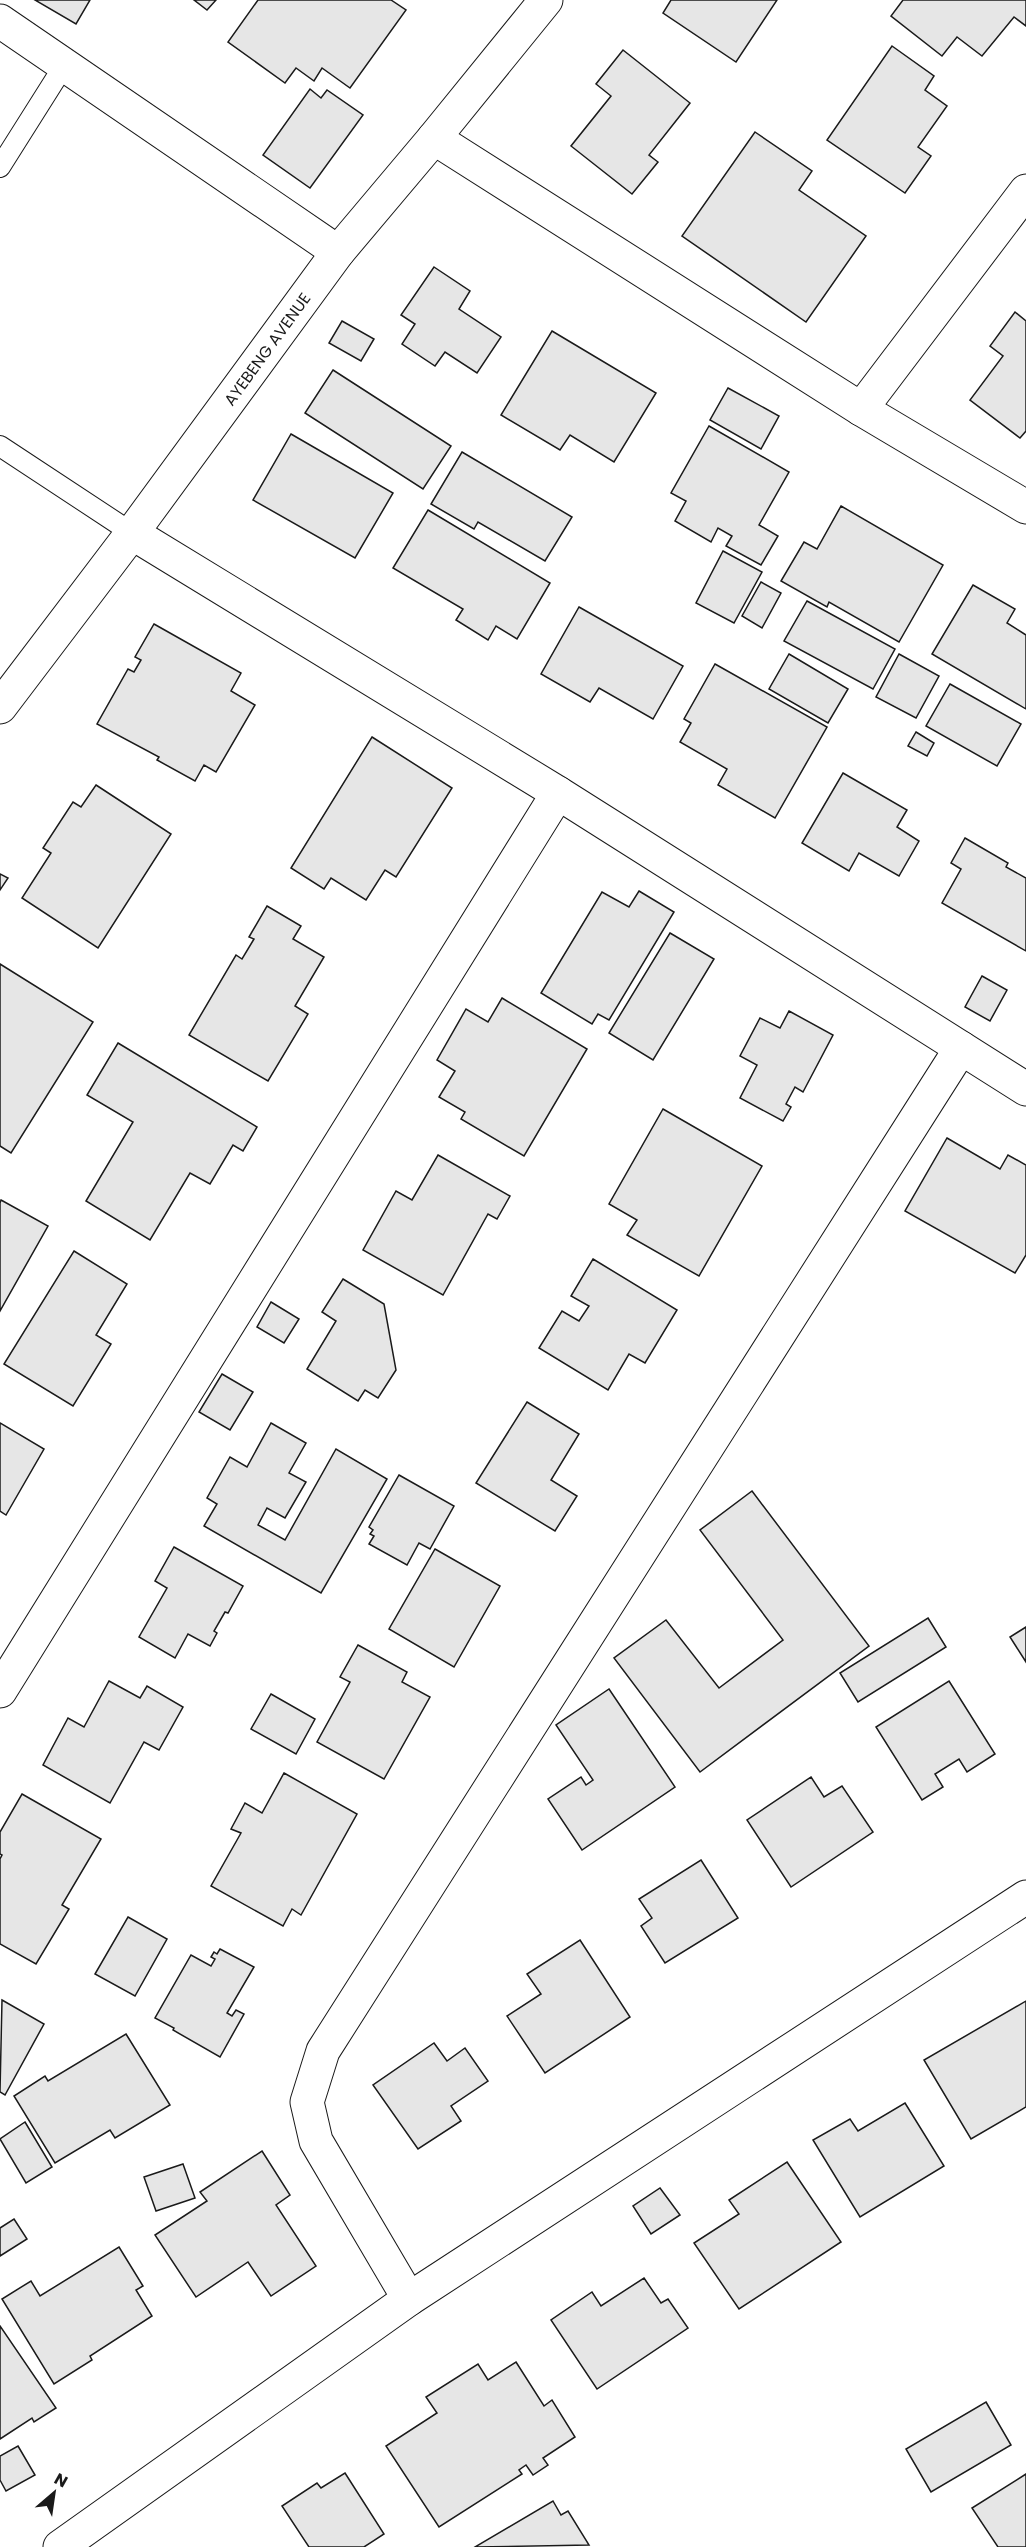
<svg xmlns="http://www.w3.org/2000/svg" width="1026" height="2547" font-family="Poppins,sans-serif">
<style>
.building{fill:#e6e6e6;stroke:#1a1a1a;stroke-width:1.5}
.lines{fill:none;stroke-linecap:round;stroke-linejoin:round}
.service-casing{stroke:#1a1a1a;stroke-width:22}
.minor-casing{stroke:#1a1a1a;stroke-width:35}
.service{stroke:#fff;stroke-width:20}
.minor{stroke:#fff;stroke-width:33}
.labels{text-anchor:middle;stroke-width:4.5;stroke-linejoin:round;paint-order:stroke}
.street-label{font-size:16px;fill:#1a1a1a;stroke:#fff}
</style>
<rect width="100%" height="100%" fill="#fff"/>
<!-- building -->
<g class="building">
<path d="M35,0H90L76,24Z"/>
<path d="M194,0H216L207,10Z"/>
<path d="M258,0H391L406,10L350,88L322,68L314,81L296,68L285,83L228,42Z"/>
<path d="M671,0H777L736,62L663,13Z"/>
<path d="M903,0H1026V26L1014,17L982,56L957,37L942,56L891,16Z"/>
<path d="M892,46L934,76L925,90L947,106L918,147L931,156L905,193L827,140Z"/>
<path d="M623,50L690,103L649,155L658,162L632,194L571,146L611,96L596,84Z"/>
<path d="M310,89L321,98L327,90L363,115L310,188L263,155Z"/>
<path d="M755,132L812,171L799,190L866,236L806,322L682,236Z"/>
<path d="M434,267L470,291L459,309L501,337L477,373L445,352L435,366L402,344L415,324L401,315Z"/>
<path d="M1015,312L1026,321V431L1020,438L970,400L1003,356L990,346Z"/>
<path d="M342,321L374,339L361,361L329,343Z"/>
<path d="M552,331L656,393L614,462L570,435L560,450L501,415Z"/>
<path d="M333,370L451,446L423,489L305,413Z"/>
<path d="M728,388L779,416L761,449L710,420Z"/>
<path d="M709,426L789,472L759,525L778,536L761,565L726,546L732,536L718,528L711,542L675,521L686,501L671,493Z"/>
<path d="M291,434L393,493L355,558L253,500Z"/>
<path d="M462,452L572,517L545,561L478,522L474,529L431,504Z"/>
<path d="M841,506L943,565L899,642L829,602L827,607L781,581L804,542L817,549Z"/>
<path d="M428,510L550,583L517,639L496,626L488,640L456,620L463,609L393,568Z"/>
<path d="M723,551L762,572L734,623L696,603Z"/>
<path d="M761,582L781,593L762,628L742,616Z"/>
<path d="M973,585L1015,609L1007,623L1026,635V709L932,654Z"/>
<path d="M807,601L895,649L873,689L784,641Z"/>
<path d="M579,607L683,666L653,719L599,688L590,702L541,674Z"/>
<path d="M154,624L241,673L231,691L255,705L216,772L204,765L195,781L157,760L159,757L97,724L128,669L134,672L141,660L135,657Z"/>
<path d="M789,654L848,689L828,723L769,689Z"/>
<path d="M899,654L939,676L916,718L876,697Z"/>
<path d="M715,664L827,727L775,818L718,785L727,769L680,742L691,723L684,719Z"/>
<path d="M950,684L1021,724L997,766L926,726Z"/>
<path d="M916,732L934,743L927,756L908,746Z"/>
<path d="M372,737L452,788L396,877L385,870L366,900L331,878L324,889L291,868Z"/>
<path d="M843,773L907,810L897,827L919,841L899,876L859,853L849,871L802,843Z"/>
<path d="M96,785L171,834L98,948L22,898L51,853L43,848L73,802L81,807Z"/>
<path d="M965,838L1008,863L1006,867L1026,878V951L942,903L961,869L951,863Z"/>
<path d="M0,874L8,878L0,890Z"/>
<path d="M639,891L674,912L609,1020L598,1014L592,1024L541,993L602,892L629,907Z"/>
<path d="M267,906L301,926L293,939L324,957L295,1006L308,1014L268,1081L189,1035L236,955L242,959L254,939L249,937Z"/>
<path d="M670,933L714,959L653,1060L609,1033Z"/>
<path d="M0,964L93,1022L11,1153L0,1146Z"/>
<path d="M982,976L1007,990L990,1021L965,1007Z"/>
<path d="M502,998L587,1049L524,1156L461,1119L465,1112L439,1097L455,1071L437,1060L466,1009L488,1022Z"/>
<path d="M789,1011L833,1035L803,1092L795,1087L786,1104L791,1107L783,1121L740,1098L757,1065L740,1056L760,1018L780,1028Z"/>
<path d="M118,1043L257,1127L243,1151L233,1145L210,1184L190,1173L150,1240L86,1201L133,1122L87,1095Z"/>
<path d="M663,1109L762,1166L699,1276L627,1235L637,1220L609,1204Z"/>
<path d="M947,1138L1000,1169L1008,1155L1026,1165V1255L1015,1273L905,1211Z"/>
<path d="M438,1155L510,1196L497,1219L488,1214L443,1295L363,1250L396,1191L412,1200Z"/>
<path d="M1,1200L48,1226L0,1311V1203Z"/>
<path d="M74,1251L127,1284L96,1335L111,1344L73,1406L4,1364Z"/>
<path d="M593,1259L677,1310L645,1363L629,1354L608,1390L539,1348L562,1311L579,1321L589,1306L571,1296Z"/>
<path d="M343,1279L384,1304L396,1370L378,1398L365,1390L358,1401L307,1369L336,1321L322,1312Z"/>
<path d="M271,1302L299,1319L284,1343L257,1327Z"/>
<path d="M222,1374L253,1392L230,1430L199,1412Z"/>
<path d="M527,1402L579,1434L551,1480L577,1496L555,1531L476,1483Z"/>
<path d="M0,1423L44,1449L6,1515L0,1511Z"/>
<path d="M271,1423L306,1443L289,1473L306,1482L285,1518L267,1508L258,1525L285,1540L336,1449L387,1479L321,1593L204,1526L217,1504L207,1498L230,1457L247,1467Z"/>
<path d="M399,1475L454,1506L430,1549L419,1543L407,1565L369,1544L374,1536L370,1534L373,1530L369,1527Z"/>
<path d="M752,1491L869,1646L700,1772L614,1658L666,1620L719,1688L783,1640L700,1530Z"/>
<path d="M174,1547L243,1586L228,1613L225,1612L214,1631L217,1633L210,1646L188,1634L175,1658L139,1637L167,1588L155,1581Z"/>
<path d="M435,1549L500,1586L454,1667L389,1629Z"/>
<path d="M928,1618L946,1647L858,1702L840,1673Z"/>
<path d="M1026,1627V1662L1010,1637Z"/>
<path d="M358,1645L407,1672L402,1682L430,1697L384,1779L317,1742L350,1682L340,1677Z"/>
<path d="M109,1681L140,1698L147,1686L183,1707L159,1750L144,1742L110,1803L43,1765L68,1718L84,1727Z"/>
<path d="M949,1681L995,1754L967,1772L959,1759L935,1774L943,1787L922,1800L876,1727Z"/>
<path d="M609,1689L675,1787L582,1850L548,1799L581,1777L586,1785L593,1780L556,1725Z"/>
<path d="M271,1694L315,1719L296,1754L251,1729Z"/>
<path d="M284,1773L357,1814L301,1915L292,1909L283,1926L211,1886L241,1833L231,1829L245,1803L262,1813Z"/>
<path d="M811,1777L824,1797L842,1786L873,1832L791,1887L747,1820Z"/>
<path d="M22,1794L101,1839L62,1905L69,1909L36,1964L0,1944V1859L2,1855L0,1854V1832Z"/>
<path d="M701,1860L738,1918L665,1963L641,1926L652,1918L639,1899Z"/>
<path d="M128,1917L167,1939L135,1996L95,1974Z"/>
<path d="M580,1940L630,2017L545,2073L507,2016L541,1994L527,1974Z"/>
<path d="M220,1949L254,1967L227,2013L232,2016L236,2010L244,2014L220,2057L173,2030L174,2028L155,2018L191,1955L211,1966L215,1959L211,1957L214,1952L217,1954Z"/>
<path d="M2,2000L44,2024L5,2095L0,2092Z"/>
<path d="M1026,2001V2107L971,2139L924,2060Z"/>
<path d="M126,2034L170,2105L115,2138L110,2130L55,2163L14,2096L45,2076L48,2081Z"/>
<path d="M434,2043L447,2061L465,2048L488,2081L451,2106L461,2121L418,2149L373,2085Z"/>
<path d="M905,2103L944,2166L860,2217L813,2140L850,2119L858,2131Z"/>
<path d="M25,2122L52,2167L26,2183L0,2139Z"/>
<path d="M262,2151L290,2195L276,2205L316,2266L271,2296L248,2262L196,2297L155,2235L207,2201L200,2192Z"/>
<path d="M787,2162L841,2242L739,2309L694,2243L739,2214L729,2200Z"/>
<path d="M183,2164L195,2198L156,2211L144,2177Z"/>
<path d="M660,2188L680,2215L651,2234L633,2206Z"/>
<path d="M14,2219L27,2239L0,2256V2228Z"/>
<path d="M119,2247L143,2286L136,2290L152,2316L90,2356L92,2360L54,2384L2,2299L31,2281L40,2296Z"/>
<path d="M644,2278L661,2303L668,2299L688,2328L597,2389L551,2320L592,2292L601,2306Z"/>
<path d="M0,2326L56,2408L34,2422L32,2418L0,2439Z"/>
<path d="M516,2362L544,2406L552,2400L575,2437L543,2458L548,2465L533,2475L526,2465L519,2470L522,2474L439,2527L386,2446L437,2413L426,2397L478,2364L488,2380Z"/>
<path d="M986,2402L1011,2445L931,2492L906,2449Z"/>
<path d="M18,2446L35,2475L6,2491L0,2480V2456Z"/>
<path d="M345,2473L384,2534L364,2547H309L282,2506L317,2483L321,2488Z"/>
<path d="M1026,2474V2547H998L972,2508Z"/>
<path d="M553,2501L561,2515L568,2511L589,2545L475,2547Z"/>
</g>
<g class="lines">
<!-- service casing -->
<g class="service-casing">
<g id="service">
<path d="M0,167L65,64"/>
<path d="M0,446L132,533"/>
</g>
</g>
<!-- minor casing -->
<g class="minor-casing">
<g id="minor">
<path d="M0,21L338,252"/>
<path d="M434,138L861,409L1026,507"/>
<path d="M861,409L1026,191"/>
<path d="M132,533L558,793L1026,1089"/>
<path d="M0,707L132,533L338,252L434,138L546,0"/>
<path d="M0,1691L558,793"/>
<path d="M409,2299L316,2141L307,2102L323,2051L961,1048"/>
<path d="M60,2547L409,2299L1026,1897"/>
</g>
</g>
<!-- service -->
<use href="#service" class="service"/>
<!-- minor -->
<use href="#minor" class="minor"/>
</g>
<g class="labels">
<!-- street labels -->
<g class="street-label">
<text transform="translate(267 349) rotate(-54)" y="6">AYEBENG AVENUE</text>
</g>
</g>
<!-- north arrow -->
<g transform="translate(54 2493) rotate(29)" stroke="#ffffff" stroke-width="4.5" paint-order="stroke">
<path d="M0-4.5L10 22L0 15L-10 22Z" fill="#1a1a1a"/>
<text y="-9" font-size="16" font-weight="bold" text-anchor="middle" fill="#1a1a1a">N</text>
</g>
</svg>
